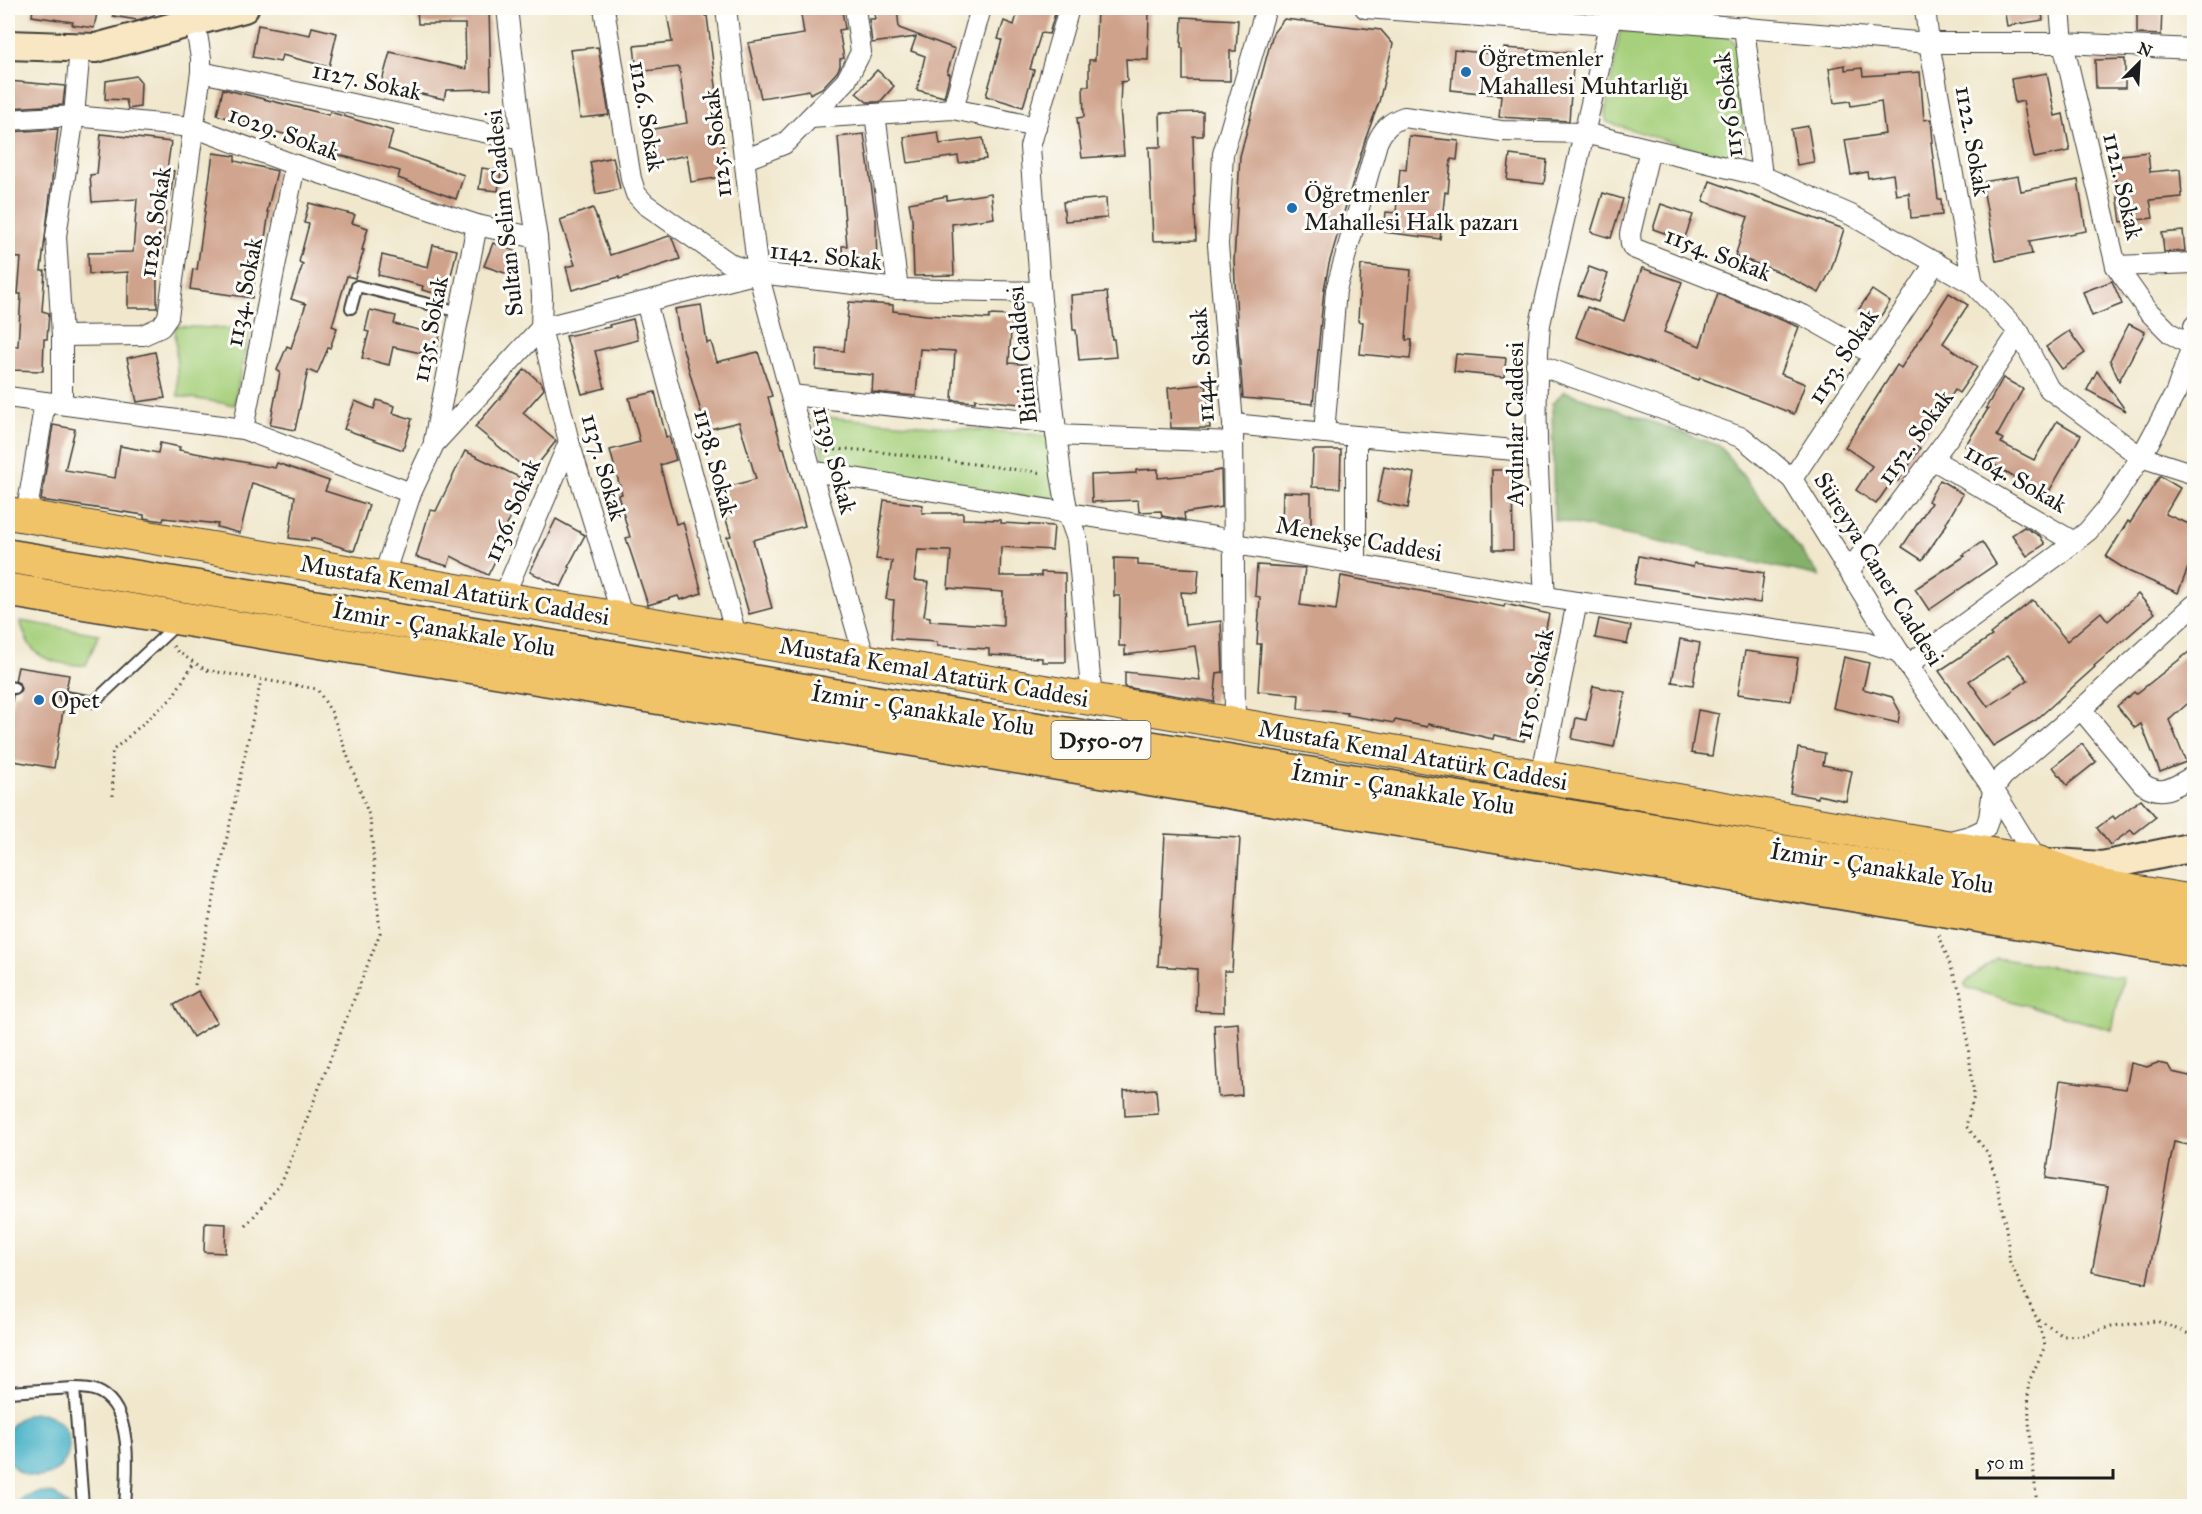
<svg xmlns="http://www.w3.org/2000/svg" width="2202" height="1514" font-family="'IM FELL Great Primer',serif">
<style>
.green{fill:#a6d07b;stroke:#61764c;stroke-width:1.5}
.forest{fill:#84b26b;stroke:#506744;stroke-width:1.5}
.water{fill:#4ab3c8;stroke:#336872;stroke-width:1.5}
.building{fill:#cfa28b;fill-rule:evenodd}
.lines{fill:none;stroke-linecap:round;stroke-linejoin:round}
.lane-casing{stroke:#3c3a36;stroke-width:14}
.street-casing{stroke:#3c3a36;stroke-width:22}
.secondary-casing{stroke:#3c3a36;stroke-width:32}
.primary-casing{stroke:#3c3a36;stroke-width:34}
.highway-casing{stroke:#3c3a36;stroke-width:36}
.path{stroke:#3c3a36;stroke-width:3;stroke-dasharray:1.5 4.5;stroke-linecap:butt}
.lane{stroke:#fff;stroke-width:10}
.street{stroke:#fff;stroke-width:20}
.secondary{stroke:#f9e7c3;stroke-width:28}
.primary{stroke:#f1c369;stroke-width:32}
.highway{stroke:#f1c369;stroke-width:33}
.poi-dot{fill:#1f6fb2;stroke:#fdfcf7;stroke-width:2}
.labels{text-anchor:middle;stroke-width:6;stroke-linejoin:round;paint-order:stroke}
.shield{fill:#fdfcf7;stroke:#605f5e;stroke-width:1.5}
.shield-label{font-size:22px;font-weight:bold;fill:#1c1c1c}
.poi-label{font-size:24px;fill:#1c1c1c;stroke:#fdfcf7;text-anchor:start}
.street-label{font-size:24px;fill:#1c1c1c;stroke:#fdfcf7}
</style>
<rect width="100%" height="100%" fill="#fdfcf7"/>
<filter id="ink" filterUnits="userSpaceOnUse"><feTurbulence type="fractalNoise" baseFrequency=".0167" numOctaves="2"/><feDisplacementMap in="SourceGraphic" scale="12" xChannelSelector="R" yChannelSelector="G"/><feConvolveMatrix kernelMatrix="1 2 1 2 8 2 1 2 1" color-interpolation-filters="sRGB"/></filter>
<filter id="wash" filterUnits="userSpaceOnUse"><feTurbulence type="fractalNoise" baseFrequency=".008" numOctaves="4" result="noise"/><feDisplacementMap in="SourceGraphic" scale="24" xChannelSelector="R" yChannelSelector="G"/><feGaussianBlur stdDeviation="1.35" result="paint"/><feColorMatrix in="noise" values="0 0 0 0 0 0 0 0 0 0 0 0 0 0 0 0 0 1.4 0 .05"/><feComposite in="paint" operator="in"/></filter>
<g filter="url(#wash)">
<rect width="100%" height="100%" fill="#f0e7cc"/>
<!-- green -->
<g class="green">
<path d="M1620,31L1728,35L1738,47L1746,166L1607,122L1605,114Z"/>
<path d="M175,326L250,330L234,405L178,396Z"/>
<path d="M813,416L1052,436L1058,503L825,465Z"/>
<path d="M20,621L99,634L86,665C69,666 43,662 32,648C26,641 23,629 20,621Z"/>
<path d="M1996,958L2123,978L2112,1030L1966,988L1965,983Z"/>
</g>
<!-- forest -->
<path class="forest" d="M1564,391L1720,446L1820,576L1554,520L1552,404Z"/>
<!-- water -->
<g class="water">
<circle cx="37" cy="1445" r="32"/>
<path d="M38,1492L55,1494L69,1506H16L23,1498Z"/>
</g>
<g id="blocks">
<!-- building -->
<g class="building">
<path d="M33,8H98L94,28L72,25L73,22L32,16Z"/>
<path d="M113,8H156L154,15L137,20L113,16Z"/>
<path d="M417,8H489L491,89L446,90L444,99L381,85L390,52L466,69L465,24H418Z"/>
<path d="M666,8H703L705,16H707L720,117L718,118L728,176L691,182L687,155L649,163L643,131L687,123L679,67L637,72L634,46L672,42Z"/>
<path d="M800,8H826V12L842,10L845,29L839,30L844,58L840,59V66L837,72L822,88L810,94L809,90L761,98L748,43L804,34Z"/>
<path d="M873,8H897L899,28L955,49L947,73L950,74L944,97L917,90L925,56L911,51L916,37L872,43L869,19H875Z"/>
<path d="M1019,8H1048L1056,10L1049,34L1041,33L1030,69L1034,70L1023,107L986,96L1002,40L998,39L1004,21L1014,25Z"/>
<path d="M1132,8L1149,9L1148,60L1126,59L1127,81L1121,82L1120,107L1124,155L1082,158L1077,118L1084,117L1083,86H1089V60H1095L1097,9L1132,10Z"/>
<path d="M2004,8H2041L2043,20L2007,26Z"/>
<path d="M2137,8H2162L2161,35L2137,34Z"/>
<path d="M1182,17L1238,20L1236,51H1230V81L1183,80V48H1181Z"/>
<path d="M1284,19L1381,30L1393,44L1379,102L1365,140L1329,264L1324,289L1313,404L1243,398L1238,338L1234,261L1240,156L1273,33Z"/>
<path d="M258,25L310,35L312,27L337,33L329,67L282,55L280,62L252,57Z"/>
<path d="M598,47L609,115L580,118L570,50Z"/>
<path d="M1504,48L1574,53L1569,121L1499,117L1501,95L1451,90L1454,50L1504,55Z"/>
<path d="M2125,59V88H2096L2095,60Z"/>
<path d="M1845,65V70L1862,68L1863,76L1920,72L1924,120L1931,119L1933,142H1931L1938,199H1941L1942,215L1911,218L1909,193L1896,195L1893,174L1868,178L1867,172L1851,175L1845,140L1885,134L1881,101L1851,106L1850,101L1834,103L1829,68Z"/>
<path d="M877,70L894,86L880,102H867L856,93Z"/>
<path d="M2047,73L2055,116L2063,114L2070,151L2034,158L2023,101L2015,103L2011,79Z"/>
<path d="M136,76L141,82L140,107L128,109L126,100L105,99L106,81Z"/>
<path d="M8,81L65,86L63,105L8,108Z"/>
<path d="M223,89L329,115L330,112L393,131L388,149L464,175L456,199L398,178L400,171L286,141L287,135L217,115Z"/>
<path d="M1203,112V136H1193L1196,240L1153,241L1149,147H1161L1160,113Z"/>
<path d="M1808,126L1814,162L1797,165L1791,129Z"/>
<path d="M58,129L41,271H45L42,311L49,313L47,339H44L43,371L10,370L11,346H18L21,294H18L21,258L8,257V132Z"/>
<path d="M938,132L940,144L983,138L986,159L959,163L958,156L908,163L904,137Z"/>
<path d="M101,134L171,142L167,170L174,171L170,198H167L162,255L157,254V308H128V272L89,274L88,253L133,252L137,199L92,202L90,175L97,174Z"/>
<path d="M864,134L876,219L877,269L843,270L842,246H847L838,137Z"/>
<path d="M1409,136L1459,141L1457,160L1451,159L1448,193L1445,192L1440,239L1384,232L1386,212L1396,213L1400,169L1406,170Z"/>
<path d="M2148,152L2150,172L2180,169L2182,197L2150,200L2153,218L2121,222L2112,156Z"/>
<path d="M213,153L235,156V161L277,171L267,212H269L261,264L257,263L252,298L190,289L193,269L197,270Z"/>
<path d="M1510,155L1547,160L1544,184L1507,180Z"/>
<path d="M613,157L620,189L596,194L590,162Z"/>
<path d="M482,168L501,171L498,191L479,189Z"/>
<path d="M2018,176L2021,191L2078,180L2086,231L2029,241L2032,254L1996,261L1982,182Z"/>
<path d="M1710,181L1844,229L1831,270L1819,293L1777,271L1735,256L1748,217L1703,201Z"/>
<path d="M991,193L994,218L952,224L954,275L914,276L912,219L909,203L947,196V200Z"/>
<path d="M1603,193L1623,199L1611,238L1591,232Z"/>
<path d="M1106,198L1107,218L1065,221L1063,202Z"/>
<path d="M309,203L355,215L352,223L368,228L362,250H364L355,278L347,276L332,326L337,328L330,348H328L317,374L308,370L295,430L270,425L280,372L277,370L287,346L291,348L306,304L291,299L303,264L299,262L309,224L304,223Z"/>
<path d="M1661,204L1693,215L1684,240L1653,229Z"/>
<path d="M593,208L610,255L669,236L672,238L680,259L619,279V277L572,290L566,267L575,265L560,220Z"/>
<path d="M2183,231L2185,251L2164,252L2162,233Z"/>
<path d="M493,243L517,252L508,274L484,266Z"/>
<path d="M433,245L457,250L446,296L422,290L423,286L378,275L382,255L428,267Z"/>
<path d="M1361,265L1411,270L1406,340H1412L1410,359L1360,354L1363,322L1358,321Z"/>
<path d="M1589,267L1608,274L1598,302L1578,295Z"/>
<path d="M1642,268L1682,282L1664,332L1700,346L1718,294L1799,327L1781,374L1805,384L1794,414L1700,378L1699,380L1576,337L1587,307L1624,321Z"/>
<path d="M2112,281L2122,304L2092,316L2083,292Z"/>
<path d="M1872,290L1890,302L1877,322L1859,309Z"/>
<path d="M1107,292L1112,339H1114L1116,357L1079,360L1076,330H1073L1071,295Z"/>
<path d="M1949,293L1968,305L1943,343L1977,367L1959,393L1955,390L1917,446L1920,448L1912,461L1898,481L1894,478L1876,504L1856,490L1872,466L1845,447L1897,365L1901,368Z"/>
<path d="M849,302L893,305V311L926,315L989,319L990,315L1012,316L1009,363L1033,365L1030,405L975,399V402L952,400L955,351L920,349L916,396L872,392L873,375L816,370L817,349L844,351Z"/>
<path d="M701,305L707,343L711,342L717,362L758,352L772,396L768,397L782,448H784L805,526L753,540L772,608L749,614L727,537L731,536L717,490L756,479L739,422L706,430L680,338L675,309Z"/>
<path d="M370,310L396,316L394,324L440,335L435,356L393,347L389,365L362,358L369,332L365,331Z"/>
<path d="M633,319L638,340L595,351L605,388L582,394L566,336L610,327L609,325Z"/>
<path d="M2129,324L2145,332L2119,381L2110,360Z"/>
<path d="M2069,331L2085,353L2062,369L2046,347Z"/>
<path d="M155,352L165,398L137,402L127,358Z"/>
<path d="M1456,354L1506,358L1504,377L1454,372Z"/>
<path d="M525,369L542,384L544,389L523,413L556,441L531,473L475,427Z"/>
<path d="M2097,371L2126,411L2087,390Z"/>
<path d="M2003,378L2023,389L1997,436L2003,439L2001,443L2034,460L2057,421L2081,435L2047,495L2010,475L1965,446L1988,409L1986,408Z"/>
<path d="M1206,384L1210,428H1171L1168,388Z"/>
<path d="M655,392L666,437L669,436L676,460L660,465L676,524L683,522L702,593L680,600L678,596L648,605L626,538L630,537L618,495L622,494L610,450L640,442L629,398Z"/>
<path d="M377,400L395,406L393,413L412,419L403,450L344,429L355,401L374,409Z"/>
<path d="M53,425L75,429L65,470L115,478L120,446L158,453L160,443L180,447L179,450L275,468L277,463L329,481L325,491L369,505L354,551L311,538V541L289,538L295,496L252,483L240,533L217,527L218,524L164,518L163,521L144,518V515L41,500Z"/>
<path d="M1313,450H1341L1340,488L1312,487Z"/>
<path d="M465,451L527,481L513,504L517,505L495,549L500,551L488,575L451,556L448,566L416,557L430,510L436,511Z"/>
<path d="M1384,467L1414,473L1408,508L1377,502Z"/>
<path d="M1158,469V478L1200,474L1221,470L1222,507L1184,513L1185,520L1162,516L1161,511L1139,512L1138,500L1092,502L1091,475L1136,473V470Z"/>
<path d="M1492,470H1512L1513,550H1493Z"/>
<path d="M2160,476L2180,488L2165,514L2194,526V553L2178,593L2128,571L2106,557L2128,521L2130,523Z"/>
<path d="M1940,480L1963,494L1946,523L1947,524L1922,560L1902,547L1931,503L1928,501Z"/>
<path d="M1283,492L1311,493V530L1282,529Z"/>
<path d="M884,500L923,505L922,513H963V519L1001,520V523L1054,526L1052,550L1001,547L1000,576H1041V572L1065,573L1066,662H1042V658L989,655V649L937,646V642L891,639L894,600L886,599L892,561L876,559ZM918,550L951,551L948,588L1003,592V626L930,621V617L924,616L929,582L914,580Z"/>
<path d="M556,519L585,535L568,567L570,568L561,587L530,572Z"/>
<path d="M2024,527L2040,536L2045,544L2027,556L2012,535Z"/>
<path d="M1982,542L1996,564L1929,610L1915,589L1965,556L1963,555Z"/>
<path d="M1639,556L1693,567L1694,563L1764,573L1760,603L1634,584Z"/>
<path d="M1114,558L1138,559V565L1199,569L1197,593L1181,592L1185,625L1221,621L1223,672L1217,673L1214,702L1125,687V672L1200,680L1195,646L1125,655V646H1119L1120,596H1114Z"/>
<path d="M1257,565L1305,568L1300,605L1336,610L1341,576L1504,607L1505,604L1549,614L1534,684H1536L1524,741L1494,735L1493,739L1428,724L1427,727L1395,720L1394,723L1347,715L1348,713L1298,709L1299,695L1258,691L1261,644H1257L1260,597L1255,596Z"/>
<path d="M2138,594L2155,613L2094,666L2095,667L2036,720L1993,746L1939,671L1992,636L1990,634L2033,600L2067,641L2101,612L2108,621ZM2008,655L2028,680L1988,707L1969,681Z"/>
<path d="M1599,619L1631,626L1627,644L1595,638Z"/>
<path d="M1680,639L1700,643L1693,685L1672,682Z"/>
<path d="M2194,648V698L2169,720L2186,762L2160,772L2141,724L2135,728L2117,706L2134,692L2136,694Z"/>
<path d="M1745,651L1798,658L1791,701L1738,694Z"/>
<path d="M1844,657L1869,663L1863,689L1892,697L1900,712L1898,723L1833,708Z"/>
<path d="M18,667L69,675L66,690L60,692L58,696L60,702L64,704L54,768L8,760V730L13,695L19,693L21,689L19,683L15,681Z"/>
<path d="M1593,686L1625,692L1614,747L1572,739L1576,718L1586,720Z"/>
<path d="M1698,710L1719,714L1712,756L1691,753Z"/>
<path d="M2082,744L2096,762L2067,785L2053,767Z"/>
<path d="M1798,748L1825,753L1823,765L1852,771L1846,801L1818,795V798L1790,793Z"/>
<path d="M2141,799L2156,817L2134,834L2131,830L2110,845L2097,828L2113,816L2115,819Z"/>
<path d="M1165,834L1240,838L1232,971H1224V1012L1196,1011L1197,969L1158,966Z"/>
<path d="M198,991L217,1022L193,1037L174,1005Z"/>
<path d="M1238,1023L1242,1095L1218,1097L1214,1025Z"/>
<path d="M2131,1063L2147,1067L2157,1063L2168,1065L2172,1072L2194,1077V1146L2174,1142L2147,1283L2092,1272L2108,1187L2046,1178L2060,1080L2126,1089Z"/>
<path d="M1156,1089L1158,1114L1125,1116L1124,1091Z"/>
<path d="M205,1223L226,1224L225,1253L204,1252Z"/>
</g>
</g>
</g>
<g filter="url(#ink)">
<use href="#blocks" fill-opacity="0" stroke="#3c3a36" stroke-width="1.5"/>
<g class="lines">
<!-- lane casing -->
<g class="lane-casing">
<g id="lane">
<path d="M351,308L357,286L460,312"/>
<path d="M8,687L14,688"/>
<path d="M65,697L94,702L177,624"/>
<path d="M74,1388C83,1388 93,1388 101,1393C134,1411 127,1476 125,1506"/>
<path d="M8,1392L74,1388L83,1506"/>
</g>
</g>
<!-- street casing -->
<g class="street-casing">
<g id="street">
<path d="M604,8L631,179L636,194L645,204L732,265L758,273"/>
<path d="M726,8L758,273L811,471L865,660"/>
<path d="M1069,8L1030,147L1041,300L1061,475L1068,514L1077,539L1092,699"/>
<path d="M1365,8L1609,25"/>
<path d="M1925,8L1929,43L1973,284"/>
<path d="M2060,8L2063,43L2116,266L2148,311L2170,333L2194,347"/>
<path d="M1611,17L1929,43H2063L2194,49"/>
<path d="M1744,27L1762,176"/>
<path d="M201,72L522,140"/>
<path d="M953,109L981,8"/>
<path d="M875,114L898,289"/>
<path d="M810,118L953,109L1036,127"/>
<path d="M8,120L74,116L193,127L295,165L477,225L537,238"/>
<path d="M1650,149L1630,234L1631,244L1633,248L1803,315L1874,355"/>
<path d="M746,159L784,144L846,81L861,52L855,8"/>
<path d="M2116,266L2194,263"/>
<path d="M646,302L737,639"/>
<path d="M62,336L143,335L161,327L168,317L201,72V58L195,22"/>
<path d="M1536,364L1743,438L1792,479L1899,652L1993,789L2038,862"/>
<path d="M791,395L1055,423"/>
<path d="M8,397L243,429L411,493"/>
<path d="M62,404V336L56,236L74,116L80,48"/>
<path d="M1233,424L1356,436V565"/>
<path d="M243,429L295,165"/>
<path d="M1324,433L1336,290L1377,143C1383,129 1390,122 1404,117L1501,131L1584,133L1762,176L1851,215L1973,284L2019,332L2049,389L2141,457L2194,474"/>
<path d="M1056,435L1233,442"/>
<path d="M1356,436L1537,452"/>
<path d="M434,441L477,225"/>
<path d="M1932,459L2074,542"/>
<path d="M811,471L1216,537L1235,544L1577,602L1868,642L1899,652"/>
<path d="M1792,479L1936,262"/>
<path d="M26,516L45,402"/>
<path d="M1849,571L1951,434L2019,332"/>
<path d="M383,578L411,493L434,444L541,328L542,296L537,238L522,140L507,8"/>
<path d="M1545,597C1540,506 1532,414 1540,324L1611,17L1610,8"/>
<path d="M503,598L569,442"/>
<path d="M623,619L569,442L541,328L758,273L898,289L1040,292"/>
<path d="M1908,665L2058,555L2088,531L2108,507L2141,457L2176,392L2192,346L2194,326"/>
<path d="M2081,709L2143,784C2164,798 2175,785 2194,776"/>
<path d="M1235,724L1233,424L1218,245L1223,154L1266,8"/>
<path d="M1541,777L1577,602"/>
<path d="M1947,842L1970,836L1985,829L1989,818L1993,789L2003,776L2089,702L2194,605"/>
</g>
</g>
<!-- secondary casing -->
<g class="secondary-casing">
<g id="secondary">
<path d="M8,45L96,48L244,8"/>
<path d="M2056,863L2102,866L2194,847"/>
</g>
</g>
<!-- primary casing -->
<g class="primary-casing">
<path id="primary" d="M8,513L2038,862L2102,886L2194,901"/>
</g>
<!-- highway casing -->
<g class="highway-casing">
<g id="highway">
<path d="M8,556L400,621L877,703L2194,919"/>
<path d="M8,590L2194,951"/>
</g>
</g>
<!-- path -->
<g class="path">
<path d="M823,451L846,449L881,452L1043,473"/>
<path d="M173,646L178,652L206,670L317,689L332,713L370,818L380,933L282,1182L246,1226"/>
<path d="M113,796L112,751L171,699L194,663"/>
<path d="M1939,935L1962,997L1974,1096L1966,1126L1988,1153L1995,1175L2006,1228L2010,1262L2037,1319L2045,1346L2028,1384L2029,1422L2037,1506"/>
<path d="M195,985L261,680"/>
<path d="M2039,1320L2063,1336L2084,1335L2112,1326L2157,1321L2194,1336"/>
</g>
<!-- lane -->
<use href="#lane" class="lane"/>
<!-- street -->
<use href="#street" class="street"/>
<!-- secondary -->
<use href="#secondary" class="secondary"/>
<!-- primary -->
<use href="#primary" class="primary"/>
<!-- highway -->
<use href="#highway" class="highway"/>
</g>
</g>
<!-- markers -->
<g class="poi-dot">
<circle cx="1466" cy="72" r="6"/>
<circle cx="1292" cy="208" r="6"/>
<circle cx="39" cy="700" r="6"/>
</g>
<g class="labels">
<!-- shield labels -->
<rect class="shield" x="1051.5" y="721" width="99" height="38" rx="4.5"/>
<g class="shield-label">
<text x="1101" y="748">D550-07</text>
</g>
<!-- poi labels -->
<g class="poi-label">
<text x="1478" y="66">Öğretmenler<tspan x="1478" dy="28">Mahallesi Muhtarlığı</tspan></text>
<text x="1304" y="202">Öğretmenler<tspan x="1304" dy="28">Mahallesi Halk pazarı</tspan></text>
<text x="51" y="708">Opet</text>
</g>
<!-- street labels -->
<g class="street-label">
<text transform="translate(367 81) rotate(12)" y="8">1127. Sokak</text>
<text transform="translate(1728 105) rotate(-97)" y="8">1156 Sokak</text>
<text transform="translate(647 116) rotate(80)" y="8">1126. Sokak</text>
<text transform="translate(284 133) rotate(20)" y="8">1029. Sokak</text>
<text transform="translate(1973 141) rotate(80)" y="8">1122. Sokak</text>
<text transform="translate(717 143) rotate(-97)" y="8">1125. Sokak</text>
<text transform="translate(2123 186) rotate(77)" y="8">1121. Sokak</text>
<text transform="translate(504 213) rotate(-96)" y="8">Sultan Selim Caddesi</text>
<text transform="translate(155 222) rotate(-82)" y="8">1128. Sokak</text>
<text transform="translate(1718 254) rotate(21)" y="8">1154. Sokak</text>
<text transform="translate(826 256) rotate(6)" y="8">1142. Sokak</text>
<text transform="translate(244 292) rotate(-79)" y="8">1134. Sokak</text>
<text transform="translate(430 329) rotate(-79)" y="8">1135. Sokak</text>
<text transform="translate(1022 355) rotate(-96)" y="8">Bitim Caddesi</text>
<text transform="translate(1843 356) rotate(-57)" y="8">1153. Sokak</text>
<text transform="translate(1202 365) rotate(-94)" y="8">1144. Sokak</text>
<text transform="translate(1515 424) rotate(-90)" y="8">Aydınlar Caddesi</text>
<text transform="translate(1915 437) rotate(-54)" y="8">1152. Sokak</text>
<text transform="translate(835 460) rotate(75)" y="8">1139. Sokak</text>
<text transform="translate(716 463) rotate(75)" y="8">1138. Sokak</text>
<text transform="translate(604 467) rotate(74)" y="8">1137. Sokak</text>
<text transform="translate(2016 478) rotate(30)" y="8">1164. Sokak</text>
<text transform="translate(512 510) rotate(-67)" y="8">1136. Sokak</text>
<text transform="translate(1359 539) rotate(10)" y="8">Menekşe Caddesi</text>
<text transform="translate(1879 569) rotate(58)" y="8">Süreyya Caner Caddesi</text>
<text transform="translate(455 590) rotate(10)" y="8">Mustafa Kemal Atatürk Caddesi</text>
<text transform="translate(444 629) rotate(10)" y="8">İzmir - Çanakkale Yolu</text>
<text transform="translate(934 672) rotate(10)" y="8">Mustafa Kemal Atatürk Caddesi</text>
<text transform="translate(1534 684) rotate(-78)" y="8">1150. Sokak</text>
<text transform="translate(923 710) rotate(9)" y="8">İzmir - Çanakkale Yolu</text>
<text transform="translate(1413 755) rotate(10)" y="8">Mustafa Kemal Atatürk Caddesi</text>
<text transform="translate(1403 789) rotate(9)" y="8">İzmir - Çanakkale Yolu</text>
<text transform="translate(1882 868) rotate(9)" y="8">İzmir - Çanakkale Yolu</text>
</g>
</g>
<!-- margin -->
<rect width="2202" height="1514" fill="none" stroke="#fdfcf7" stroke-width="30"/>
<!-- north arrow -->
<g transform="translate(2139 63) rotate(24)" stroke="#fdfcf7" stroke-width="4.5" paint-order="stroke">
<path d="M0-4.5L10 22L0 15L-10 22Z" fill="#1c1c1c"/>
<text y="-9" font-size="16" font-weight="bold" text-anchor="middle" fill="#1c1c1c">N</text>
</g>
<!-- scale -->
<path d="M1977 1469v9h136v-9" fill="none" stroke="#1c1c1c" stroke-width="3"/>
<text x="1986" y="1469" font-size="18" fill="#1c1c1c" stroke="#fdfcf7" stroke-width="4.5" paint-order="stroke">50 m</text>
</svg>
